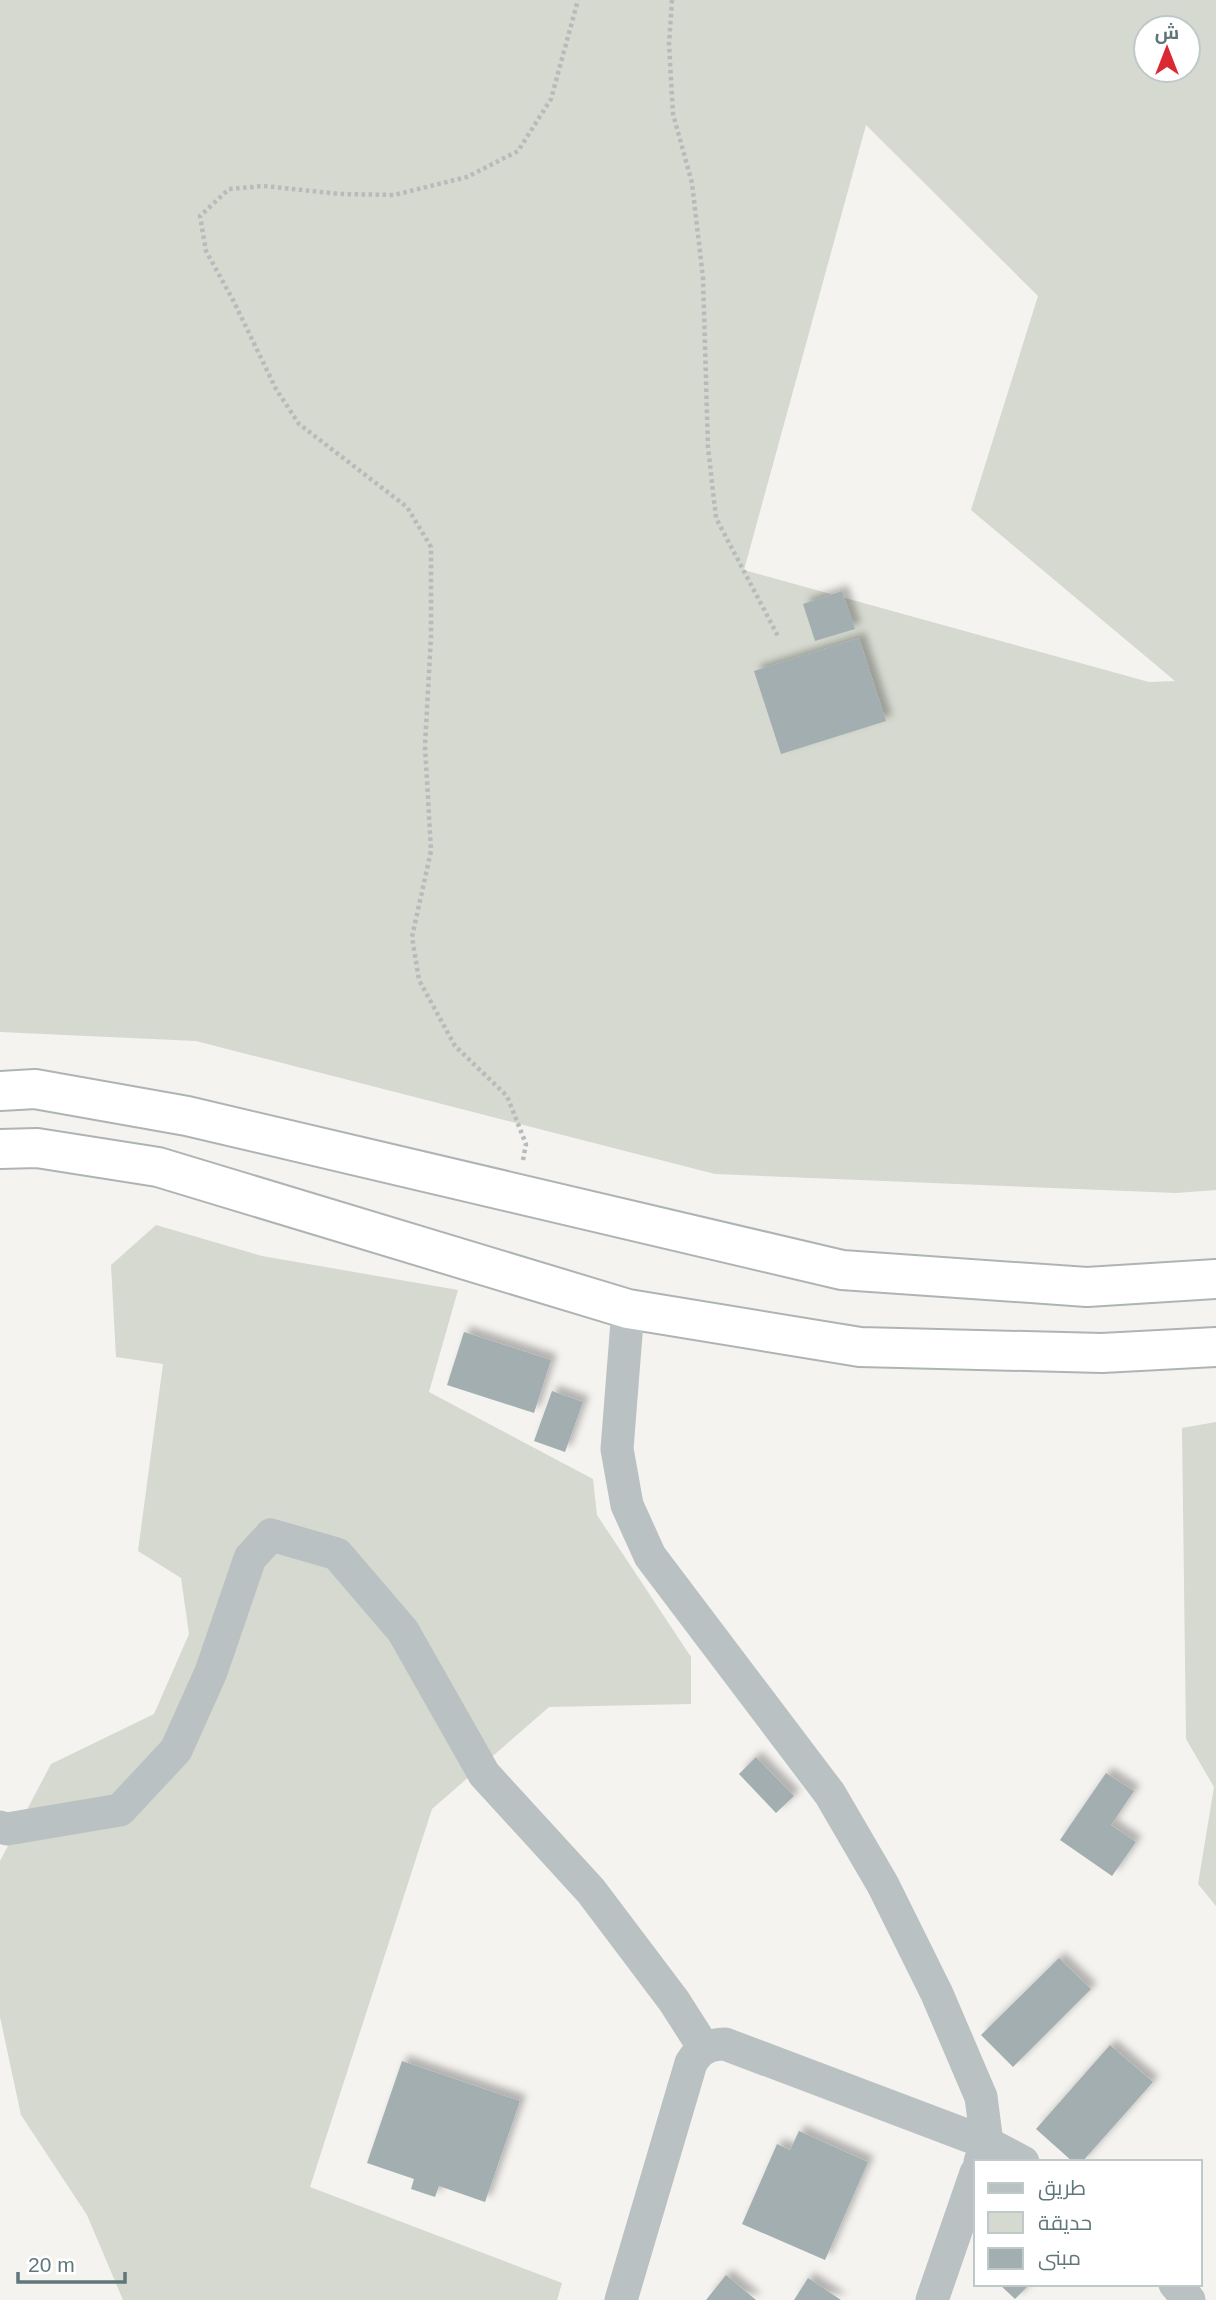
<svg xmlns="http://www.w3.org/2000/svg" width="1216" height="2300" font-family="Arial,Cairo,sans-serif">
<style>
.green{fill:#d5d9cf;fill-rule:evenodd}
.building{fill:#a2aeb0;filter:url(#shadow)}
.lines{fill:none;stroke-linecap:round;stroke-linejoin:round}
.highway-casing{stroke:#aeb4b5;stroke-width:42}
.path{stroke:#b7bbbc;stroke-width:4.5;stroke-dasharray:3.5 3.5;stroke-linecap:butt}
.street{stroke:#bac1c2;stroke-width:33}
.highway{stroke:#fff;stroke-width:38}
</style>
<defs>
<filter id="shadow"><feDropShadow dx="6" dy="-6" stdDeviation="3.5" flood-color="#0004"/></filter>
</defs>
<rect width="100%" height="100%" fill="#f4f3f0"/>
<!-- green -->
<g class="green">
<path d="M0,0H1216V1190L1176,1193L715,1174L196,1041L0,1032ZM1146,28H1188V70H1146ZM866,125L1038,296L971,510L1175,681L1149,682L744,570Z"/>
<path d="M156,1225L262,1256L458,1290L429,1392L593,1479L597,1515L691,1657V1704L549,1707L432,1809L310,2187L562,2283L557,2300H123L87,2215L21,2115L0,2017V1861L51,1764L154,1714L189,1634L181,1578L138,1551L163,1364L116,1357L111,1265Z"/>
<path d="M1216,1422V1906L1198,1884L1214,1787L1186,1739L1182,1428Z"/>
</g>
<!-- building -->
<g class="building">
<path d="M842,591L855,629L815,641L803,604Z"/>
<path d="M859,638L886,721L781,754L754,671Z"/>
<path d="M464,1332L551,1360L534,1413L447,1385Z"/>
<path d="M552,1391L583,1402L565,1452L534,1441Z"/>
<path d="M756,1757L794,1796L776,1813L739,1774Z"/>
<path d="M1106,1773L1134,1791L1111,1825L1136,1842L1112,1876L1060,1840Z"/>
<path d="M1059,1958L1091,1989L1013,2067L981,2035Z"/>
<path d="M1110,2045L1153,2082L1082,2162H1073L1036,2129Z"/>
<path d="M402,2061L520,2101L485,2202L439,2186L435,2197L411,2189L414,2179L367,2163Z"/>
<path d="M799,2131L868,2162L825,2260L742,2224L777,2144L790,2150Z"/>
<path d="M726,2275L756,2300H706Z"/>
<path d="M808,2278L841,2300H794Z"/>
<path d="M999,2284H1030L1015,2299Z"/>
</g>
<g class="lines">
<!-- highway casing -->
<g class="highway-casing">
<g id="highway">
<path d="M0,1091L35,1089L187,1116L842,1270L1087,1287L1216,1279"/>
<path d="M0,1149L37,1148L158,1167L628,1309L860,1347L1102,1353L1216,1347"/>
</g>
</g>
<!-- path -->
<g class="path">
<path d="M672,0L669,44L673,114L692,183L703,278L708,447L716,518L779,638"/>
<path d="M523,1160L526,1144L507,1096L455,1046L419,980L412,937L431,851L425,746L431,636V547L407,507L299,424L276,389L233,300L206,251L200,216L229,189L264,186L340,194L394,195L467,177L518,151L551,99L578,0"/>
</g>
<!-- street -->
<g class="street">
<path d="M628,1309L617,1449L627,1505L650,1556L830,1794L883,1885L937,1994L981,2097L987,2143L980,2162"/>
<path d="M0,1827L7,1829L120,1810L176,1750L211,1672L250,1558L271,1535L337,1554L403,1631L484,1774L591,1891L674,2001L704,2048"/>
<path d="M1175,2284L1189,2300"/>
<path d="M621,2300L691,2063C699,2049 709,2044 725,2044L987,2143L1023,2162"/>
<path d="M932,2300L976,2173"/>
</g>
<!-- highway -->
<use href="#highway" class="highway"/>
</g>
<!-- legend -->
<rect x="974" y="2160" width="228" height="126" fill="#ffffff" stroke="#bfc9ca" stroke-width="2"/>
<rect x="988" y="2183" width="35" height="10" fill="#bac1c2" stroke="#bfc9ca" stroke-width="2"/>
<text x="1038" y="2195" font-size="21" fill="#60777a">طريق</text>
<rect x="988" y="2212" width="35" height="21" fill="#d5d9cf" stroke="#bfc9ca" stroke-width="2"/>
<text x="1038" y="2230" font-size="21" fill="#60777a">حديقة</text>
<rect x="988" y="2248" width="35" height="21" fill="#a2aeb0" stroke="#bfc9ca" stroke-width="2"/>
<text x="1038" y="2265" font-size="21" fill="#60777a">مبنى</text>
<!-- north arrow -->
<g transform="translate(1167 49)"><circle r="33" fill="#ffffff" stroke="#bfc9ca" stroke-width="2"/>
<path d="M0-5L12 26L0 18L-12 26Z" fill="#db2933"/>
<text y="-10" font-size="19" font-weight="bold" text-anchor="middle" fill="#60777a">ش</text>
</g>
<!-- scale -->
<path d="M18 2272v10h107v-10" fill="none" stroke="#60777a" stroke-width="3.5"/>
<text x="28" y="2272" font-size="21" fill="#60777a" stroke="#ffffff" stroke-width="5" paint-order="stroke">20 m</text>
</svg>
